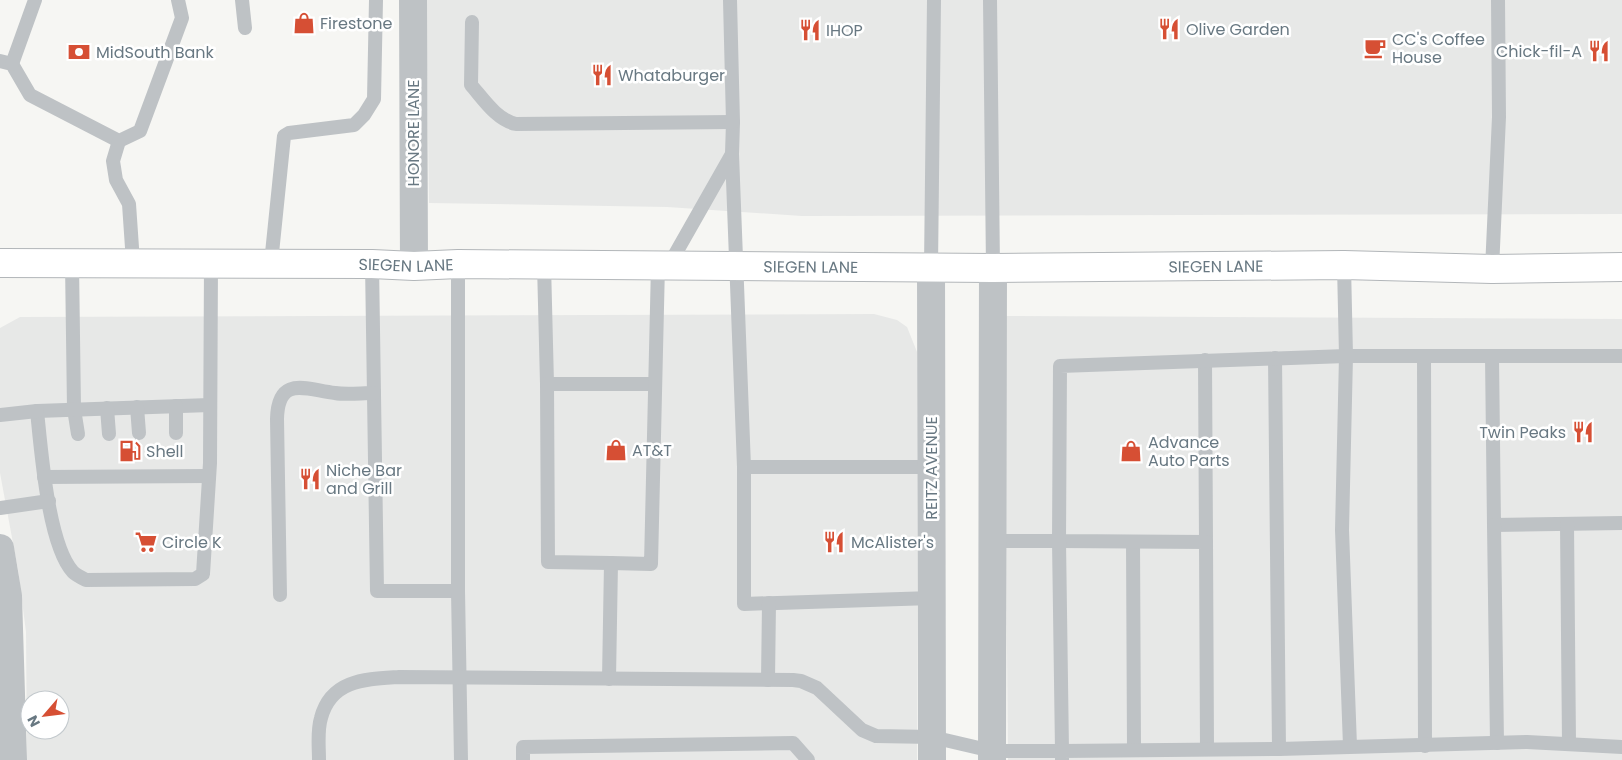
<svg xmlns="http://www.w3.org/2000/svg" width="1622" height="760" font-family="Poppins,sans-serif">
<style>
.built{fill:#e7e8e7;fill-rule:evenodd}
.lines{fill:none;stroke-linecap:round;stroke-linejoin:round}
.primary-casing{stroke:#b2b6b9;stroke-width:30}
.lane{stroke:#bec2c5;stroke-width:14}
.street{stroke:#bec2c5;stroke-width:28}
.primary{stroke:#fff;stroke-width:28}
.labels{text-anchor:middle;stroke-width:5;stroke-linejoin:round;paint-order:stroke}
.poi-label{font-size:16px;fill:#687882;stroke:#fff;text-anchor:start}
.street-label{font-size:16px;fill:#687882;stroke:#fff}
</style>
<rect width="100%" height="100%" fill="#f6f6f3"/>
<!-- built -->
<g class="built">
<path d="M426,0H1622V214L802,216L667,207L429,203Z"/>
<path d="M874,314L897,320L907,327L917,352V760H27L26,632L18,570L0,473V328L20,317ZM30,700H60V730H30Z"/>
<path d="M1004,316L1622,319V760H1008Z"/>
</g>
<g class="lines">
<!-- primary casing -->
<g class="primary-casing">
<g id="primary">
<path id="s1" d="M0,263L372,264L414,266L458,264L993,268L1344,265L1492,269L1622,267"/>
</g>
</g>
<!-- lane -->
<g class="lane">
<path d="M242,0L245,28"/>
<path d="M730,0L733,122L732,154L744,467V604L932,598"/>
<path d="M990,0L993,268"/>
<path d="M472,22L471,85C484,100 497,120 516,124L733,122"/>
<path d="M0,61L12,64L30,95L119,141L140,131L182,18L178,0"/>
<path d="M12,64L35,0"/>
<path d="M119,141L113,161L116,180L129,204L133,262"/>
<path d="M72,263L74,409L78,434"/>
<path d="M271,263L284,136L289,133L354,125L364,115L374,99L376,0"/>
<path d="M372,264L377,591H458"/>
<path d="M458,264V591L461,760"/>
<path d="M544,264L547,384L548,562L611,563"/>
<path d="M669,265L732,154"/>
<path d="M1344,265L1346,356L1342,530L1350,746"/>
<path d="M931,267L934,0"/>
<path d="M1492,269L1499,117L1498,0"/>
<path d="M1424,356L1425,746"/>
<path d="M1492,356L1494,525L1622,523"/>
<path d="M1275,358L1279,749"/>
<path d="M1205,360L1206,542"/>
<path d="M547,384H655"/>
<path d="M210,405L37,411C41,449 48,545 73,572C76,575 82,578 86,580L195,579L203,574L210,463L211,263"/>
<path d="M176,406V433"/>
<path d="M137,407L139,433"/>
<path d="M107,408L109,434"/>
<path d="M0,415L37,411"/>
<path d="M744,467H931"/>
<path d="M44,477L209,476"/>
<path d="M0,508L49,501"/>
<path d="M1567,524L1569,744"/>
<path d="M1494,525L1497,743"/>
<path d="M1133,542L1134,750"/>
<path d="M280,595L277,419C278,374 307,390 335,393C347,395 361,393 374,393"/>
<path d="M609,679L611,563L651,564L658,265"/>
<path d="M768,680L769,603"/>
<path d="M1207,749L1206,542L1059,541L1060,366L1346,356H1622"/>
<path d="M319,760C319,746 317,731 321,718C331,679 367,679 399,677L793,680L801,681L817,688L862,730L876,736L932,737L992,751H1062L1059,541H993"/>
<path d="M523,760V747L793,743L808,760"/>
<path d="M1062,760V751L1279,749L1527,742L1622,747"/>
</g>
<!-- street -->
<g class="street">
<path d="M413,0L414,266"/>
<path d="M931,267L932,760"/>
<path d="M0,548L8,596L13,760"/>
<path d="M992,760L993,268"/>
</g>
<!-- primary -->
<use href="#primary" class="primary"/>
</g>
<!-- icons -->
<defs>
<g id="shop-bare" transform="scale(1.725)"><path d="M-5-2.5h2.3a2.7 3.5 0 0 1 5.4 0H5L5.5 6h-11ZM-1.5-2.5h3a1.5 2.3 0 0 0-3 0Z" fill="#d64f34" stroke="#fff" stroke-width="2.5" paint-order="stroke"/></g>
<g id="restaurant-bare" transform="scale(1.725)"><path d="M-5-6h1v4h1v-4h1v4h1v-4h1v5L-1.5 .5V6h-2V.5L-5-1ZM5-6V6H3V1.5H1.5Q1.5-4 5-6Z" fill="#d64f34" stroke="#fff" stroke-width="2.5" paint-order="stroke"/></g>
<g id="cafe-bare" transform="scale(1.725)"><path d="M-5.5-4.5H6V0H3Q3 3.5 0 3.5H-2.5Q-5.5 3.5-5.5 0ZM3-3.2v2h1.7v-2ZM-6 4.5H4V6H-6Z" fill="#d64f34" stroke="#fff" stroke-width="2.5" paint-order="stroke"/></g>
<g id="bank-bare" transform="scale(1.725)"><path d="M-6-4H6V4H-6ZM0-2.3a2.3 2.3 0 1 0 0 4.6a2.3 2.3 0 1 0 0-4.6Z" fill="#d64f34" stroke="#fff" stroke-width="2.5" paint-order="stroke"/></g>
<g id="fuel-bare" transform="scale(1.725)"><path d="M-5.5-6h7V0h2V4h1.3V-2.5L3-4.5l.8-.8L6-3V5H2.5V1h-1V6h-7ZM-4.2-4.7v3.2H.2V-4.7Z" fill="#d64f34" stroke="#fff" stroke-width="2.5" paint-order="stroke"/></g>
<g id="supermarket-bare" transform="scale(1.725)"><path d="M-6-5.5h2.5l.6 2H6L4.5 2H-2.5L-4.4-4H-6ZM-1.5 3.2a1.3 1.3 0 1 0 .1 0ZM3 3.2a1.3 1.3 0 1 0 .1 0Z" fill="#d64f34" stroke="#fff" stroke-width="2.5" paint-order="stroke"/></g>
</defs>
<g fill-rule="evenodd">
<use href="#shop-bare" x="304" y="23"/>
<use href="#restaurant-bare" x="1169" y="29"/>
<use href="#restaurant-bare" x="810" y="30"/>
<use href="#cafe-bare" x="1375" y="48"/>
<use href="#restaurant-bare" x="1599" y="51"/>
<use href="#bank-bare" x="79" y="52"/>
<use href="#restaurant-bare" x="602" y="75"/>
<use href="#restaurant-bare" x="1583" y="432"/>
<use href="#shop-bare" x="616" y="450"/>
<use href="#fuel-bare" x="130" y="451"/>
<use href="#shop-bare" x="1131" y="451"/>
<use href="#restaurant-bare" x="310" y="479"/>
<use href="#supermarket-bare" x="146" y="542"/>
<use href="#restaurant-bare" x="834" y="542"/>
</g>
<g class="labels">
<!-- poi labels -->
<g class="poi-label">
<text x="320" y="29">Firestone</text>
<text x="1186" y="35">Olive Garden</text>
<text x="826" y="36">IHOP</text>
<text x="1392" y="45">CC's Coffee<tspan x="1392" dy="18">House</tspan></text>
<text x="1582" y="57" text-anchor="end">Chick-fil-A</text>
<text x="96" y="58">MidSouth Bank</text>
<text x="618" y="81">Whataburger</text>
<text x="1566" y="438" text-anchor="end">Twin Peaks</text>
<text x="1148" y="448">Advance<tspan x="1148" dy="18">Auto Parts</tspan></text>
<text x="632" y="456">AT&amp;T</text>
<text x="146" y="457">Shell</text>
<text x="326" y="476">Niche Bar<tspan x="326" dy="18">and Grill</tspan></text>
<text x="162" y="548">Circle K</text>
<text x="851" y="548">McAlister's</text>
</g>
<!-- street labels -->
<g class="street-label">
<text transform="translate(413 133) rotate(-90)" y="6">HONORE LANE</text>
<text dy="6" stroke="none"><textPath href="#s1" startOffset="406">SIEGEN LANE</textPath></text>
<text dy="6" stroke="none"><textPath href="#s1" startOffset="811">SIEGEN LANE</textPath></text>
<text dy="6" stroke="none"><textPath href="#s1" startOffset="1216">SIEGEN LANE</textPath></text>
<text transform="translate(931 468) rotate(-90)" y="6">REITZ AVENUE</text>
</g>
</g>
<!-- north arrow -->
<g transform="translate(45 715) rotate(242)"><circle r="24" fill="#ffffff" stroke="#c3c9cd"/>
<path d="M0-4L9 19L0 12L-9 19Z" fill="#d64f34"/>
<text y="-8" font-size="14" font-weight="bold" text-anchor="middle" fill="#687882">N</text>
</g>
</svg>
